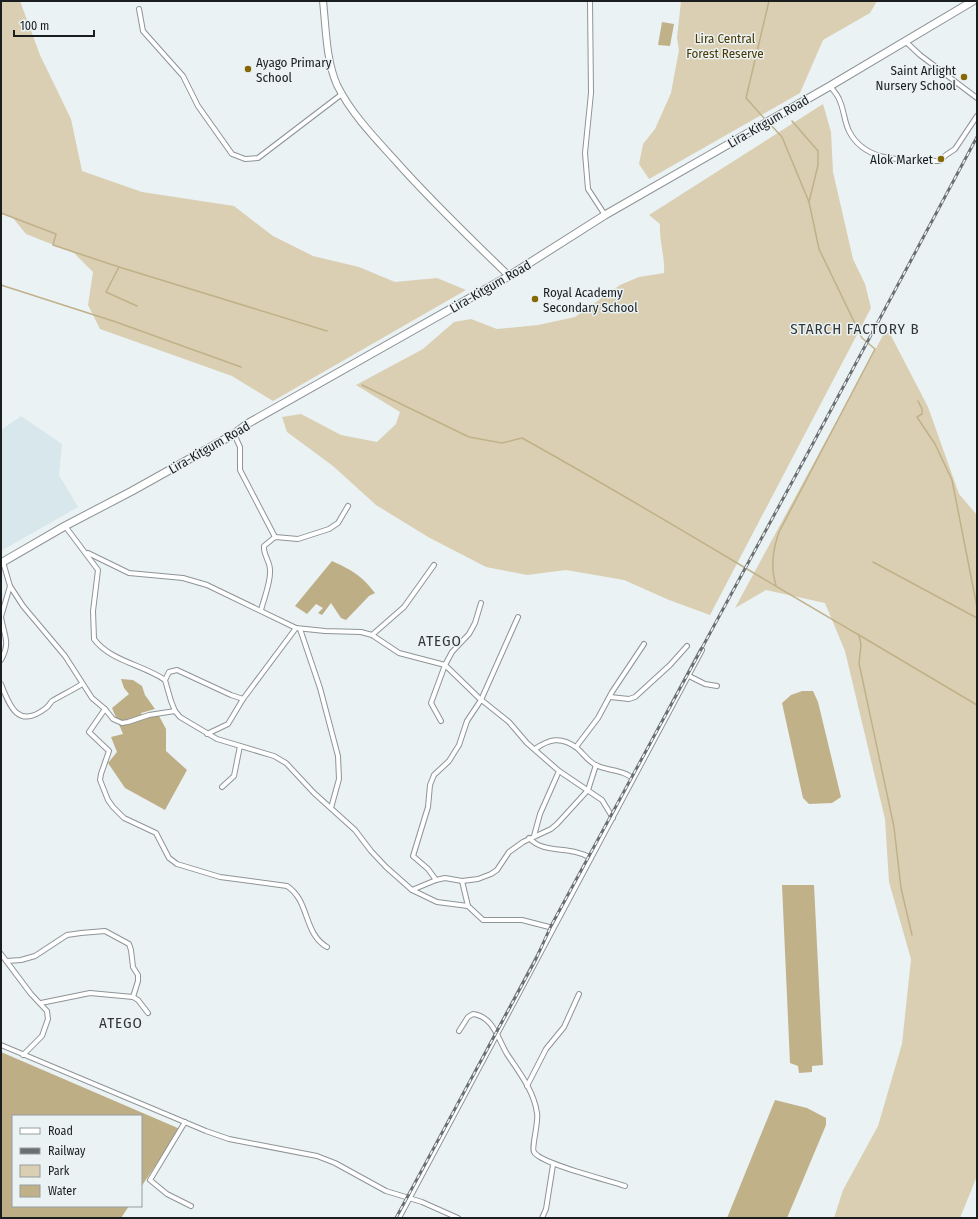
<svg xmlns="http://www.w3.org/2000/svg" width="978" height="1219" font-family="'Fira Sans Condensed',sans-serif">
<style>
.built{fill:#d7e7ec}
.green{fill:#dacfb3}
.forest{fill:#beae86}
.water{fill:#c0b189}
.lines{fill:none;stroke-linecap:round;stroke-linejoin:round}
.stream{stroke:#c0b189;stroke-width:1.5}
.street-casing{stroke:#8e9497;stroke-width:6}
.secondary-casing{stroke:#8e9497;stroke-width:8}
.primary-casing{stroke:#8e9497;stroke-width:9}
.street{stroke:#fff;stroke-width:4}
.secondary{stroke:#fff;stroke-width:6}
.primary{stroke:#fff;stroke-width:7}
.rail-casing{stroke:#6a6f71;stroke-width:3}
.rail{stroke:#eaf2f4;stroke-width:1.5;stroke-dasharray:4.5;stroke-linecap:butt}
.poi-dot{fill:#866803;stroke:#eaf2f4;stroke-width:1.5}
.labels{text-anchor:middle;stroke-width:3;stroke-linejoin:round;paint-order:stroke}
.park-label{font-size:13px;fill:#4a3903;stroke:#eaf2f4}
.poi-label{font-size:13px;fill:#1b1e1f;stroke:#eaf2f4;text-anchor:start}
.street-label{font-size:13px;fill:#1b1e1f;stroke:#eaf2f4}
.quarter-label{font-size:15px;letter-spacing:1px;fill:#313638;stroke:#eaf2f4}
</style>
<rect width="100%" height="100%" fill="#eaf2f4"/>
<!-- built -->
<path class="built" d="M21,416L62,444L59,475L78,507L1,551V430Z"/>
<!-- green -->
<g class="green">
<path d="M1,1H20L40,55L71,119L82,171L142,192L234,206L273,236L313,256L359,267L395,282L437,278L466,290L273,401L232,376L100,329L88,305L93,272L74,253L26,234L13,218L1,213Z"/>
<path d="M681,1H877L870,13L823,40L800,93L649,179L639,164L643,144L655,129L671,93L679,50L677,38Z"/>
<path d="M823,104L831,132L833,172L853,259L865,284L871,308L710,615L669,600L624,580L566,570L527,575L486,567L428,537L376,505L333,466L287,432L282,417L301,414L341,435L377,442L396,424L400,412L356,385L423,349L454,322L471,319L497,329L538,325L575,317L620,285L639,277L664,273C665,256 659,241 660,224L649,215Z"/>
<path d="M887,328L928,407L959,494L977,515V1176L960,1218H834L843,1190L878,1126L902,1044L911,959L889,882L885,819L845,651L825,603L766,590L735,608Z"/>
</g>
<!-- forest -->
<g class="forest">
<path d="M332,561C352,570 362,576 375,593L369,596L346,620L341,618L331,603L322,615L318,613L323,608L316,604L307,614L295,606Z"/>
<path d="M121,679L133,680L142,686L145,695L155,709L141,713L144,718L158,714L166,729V751L187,770L165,810L125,788L108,763L117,752L111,737L123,734L112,708L129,694L124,688Z"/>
<path d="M1,1052L180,1129L141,1187V1116H13V1206H129L121,1218H1Z"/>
</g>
<!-- water -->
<g class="water">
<path d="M662,22L674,24L670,46L658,45Z"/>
<path d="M802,691H813L818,702L841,797L832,803L809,804L803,798L782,703L791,695Z"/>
<path d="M782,885H814L823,1065L812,1066V1072L799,1073L798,1066L790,1063Z"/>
<path d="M775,1100L807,1108L826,1118V1125L787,1218H727Z"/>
</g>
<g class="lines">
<!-- stream -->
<g class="stream">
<path d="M764,118L746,98L769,1"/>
<path d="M771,125L782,137L809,202"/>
<path d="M1,213L56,234L53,245L119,267L106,292L137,306"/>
<path d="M119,267L327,331"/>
<path d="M1,285L116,322L241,367"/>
<path d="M362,385L469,437L502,443L522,438C636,501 747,570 859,635L861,645L859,663L894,827L901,888L912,935"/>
<path d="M918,401L922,409V414L917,417L935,444L952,480L977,607"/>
<path d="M873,562L977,618"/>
<path d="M776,585C770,567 773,549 779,532L875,349L862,338L819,249L809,202L818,165V151L792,121"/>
<path d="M859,635L977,705"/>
</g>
<!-- street casing -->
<g class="street-casing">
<g id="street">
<path d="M590,1L591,93L585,153L588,189L605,215"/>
<path d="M139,9L143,31L183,76L198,106L232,154L245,159L258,158L342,94"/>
<path d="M905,41L920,55L977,98"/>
<path d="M830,86C833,90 837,94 839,99C844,109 844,121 849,131C866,165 908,159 940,161L946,155L955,149L977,116"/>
<path d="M234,434L240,447V470L275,537"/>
<path d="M65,526L98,570L93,611L94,639C110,661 144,665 165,680L171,701L175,711L180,717L217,739L274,756L286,763L314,793L355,830L371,851L386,867L412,890L437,902L468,906L483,920H522L553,928"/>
<path d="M88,553L129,573L183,578L207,585L296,628L325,631L361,632L372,635L399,653L445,665L479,698L509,722L527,743L559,771L540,814L534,836"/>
<path d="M3,562L10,586L23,606L65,656L92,698L105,709L113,719L122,723L128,722L149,715L175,711"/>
<path d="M261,610C264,598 271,582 270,570C270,561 263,555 264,546L275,537L298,539L329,529L338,523L348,506"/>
<path d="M1,617C4,636 11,642 1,660"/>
<path d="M1,617L10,586"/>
<path d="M300,629L320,688L338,756L339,779L331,808"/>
<path d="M372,635L404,607L434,565"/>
<path d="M689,676L705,684L717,686"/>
<path d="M165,680L169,672L177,670L231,695L243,699L296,628"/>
<path d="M1,684C10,708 19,729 46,708C49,706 50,703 52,701C62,695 73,690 82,684"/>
<path d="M610,697L629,699L635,697L670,665L687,646"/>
<path d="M105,709L89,732L109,751L101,774L100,780L108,800L113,807L124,818L156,833L169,858L177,864L220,877L287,886C310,901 303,933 327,947"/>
<path d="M441,721L431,703L445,665L452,652L469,634L475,623L481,603"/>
<path d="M207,734L228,724L243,699"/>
<path d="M576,747L598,718L612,692L644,644"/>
<path d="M535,749C549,739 561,736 577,748C584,754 589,763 598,766C609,771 625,770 633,779"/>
<path d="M559,771L602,800L613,818"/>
<path d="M222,787L234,776L240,746"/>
<path d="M529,838C545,855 569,845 591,858"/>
<path d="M436,880L428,869L413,856L428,807L430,785L434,775L449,761L459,745L467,721L481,700L518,617"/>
<path d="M462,881L468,906"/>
<path d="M412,890L436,880L445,878L462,881L478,879L491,874L497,870L509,852L523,842L551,829L557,824L588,790L596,765"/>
<path d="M1,954L31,994L47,1011L48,1019L42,1036L23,1055"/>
<path d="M7,961L21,960L35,956L67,935L81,933L105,931L129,944L131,950L133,967L138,975V981L133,997"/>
<path d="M41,1003L90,993L133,997L138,1000L148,1013"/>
<path d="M459,1031L468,1017L473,1014C493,1016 498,1039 507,1054C519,1072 534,1091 537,1113C539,1122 531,1148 534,1152C541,1164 608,1180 625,1186"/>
<path d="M1,1045L206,1131L229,1139L317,1156L335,1163L386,1191L422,1202L458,1218"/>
<path d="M527,1086L546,1049L564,1027L579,994"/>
<path d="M185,1122L150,1180L167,1194L191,1206"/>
<path d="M399,1218L702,650"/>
<path d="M542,1218L546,1209L553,1165"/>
</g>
</g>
<!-- secondary casing -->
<g class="secondary-casing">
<path id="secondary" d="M323,1C326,28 326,60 337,85C351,113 373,136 394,159C430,200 470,238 509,276"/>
</g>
<!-- primary casing -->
<g class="primary-casing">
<path id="primary" d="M1,563L65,526L132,491L234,434L247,424L509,276L605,215L830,86L973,1"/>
</g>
<!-- street -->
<use href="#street" class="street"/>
<!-- secondary -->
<use href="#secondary" class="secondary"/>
<!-- primary -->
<use href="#primary" class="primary"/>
<!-- rail casing -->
<g class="rail-casing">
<path id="rail" d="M396,1218L536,959L551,926L810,449L977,137"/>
</g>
<!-- rail -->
<use href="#rail" class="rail"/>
</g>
<!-- markers -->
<g class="poi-dot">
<circle cx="248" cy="69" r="4"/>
<circle cx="964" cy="77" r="4"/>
<circle cx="941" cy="159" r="4"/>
<circle cx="535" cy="299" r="4"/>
</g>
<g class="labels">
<!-- park labels -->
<g class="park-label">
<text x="725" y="43">Lira Central<tspan x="725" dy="15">Forest Reserve</tspan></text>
</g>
<!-- poi labels -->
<g class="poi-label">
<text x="256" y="67">Ayago Primary<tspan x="256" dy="15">School</tspan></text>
<text x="956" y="75" text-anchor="end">Saint Arlight<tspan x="956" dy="15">Nursery School</tspan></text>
<text x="933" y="164" text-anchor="end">Alok Market</text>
<text x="543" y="297">Royal Academy<tspan x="543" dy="15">Secondary School</tspan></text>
</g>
<!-- street labels -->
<g class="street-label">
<text transform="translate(768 121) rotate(-30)" y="5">Lira-Kitgum Road</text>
<text transform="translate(490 286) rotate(-30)" y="5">Lira-Kitgum Road</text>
<text transform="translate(209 447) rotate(-30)" y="5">Lira-Kitgum Road</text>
</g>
<!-- quarter labels -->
<g class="quarter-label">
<text x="855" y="334">STARCH FACTORY B</text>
<text x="440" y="646">ATEGO</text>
<text x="121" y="1028">ATEGO</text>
</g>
</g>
<!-- border -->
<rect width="978" height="1219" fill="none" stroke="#1b1e1f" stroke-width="4"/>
<!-- legend -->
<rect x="12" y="1115" width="130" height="92" fill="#eaf2f4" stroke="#979d9f"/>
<rect x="20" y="1128" width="20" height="6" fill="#ffffff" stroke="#979d9f"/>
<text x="48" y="1135" font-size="12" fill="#1b1e1f">Road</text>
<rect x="20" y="1148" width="20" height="6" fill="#6a6f71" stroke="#979d9f"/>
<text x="48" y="1155" font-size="12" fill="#1b1e1f">Railway</text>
<rect x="20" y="1165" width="20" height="12" fill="#dacfb3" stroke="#979d9f"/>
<text x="48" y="1175" font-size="12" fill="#1b1e1f">Park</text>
<rect x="20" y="1185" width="20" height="12" fill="#c0b189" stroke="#979d9f"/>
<text x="48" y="1195" font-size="12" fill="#1b1e1f">Water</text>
<!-- scale -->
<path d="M14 30v6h80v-6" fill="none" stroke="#1b1e1f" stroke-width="2"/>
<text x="20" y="30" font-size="12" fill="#1b1e1f" stroke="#eaf2f4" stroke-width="3" paint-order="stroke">100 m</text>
</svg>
